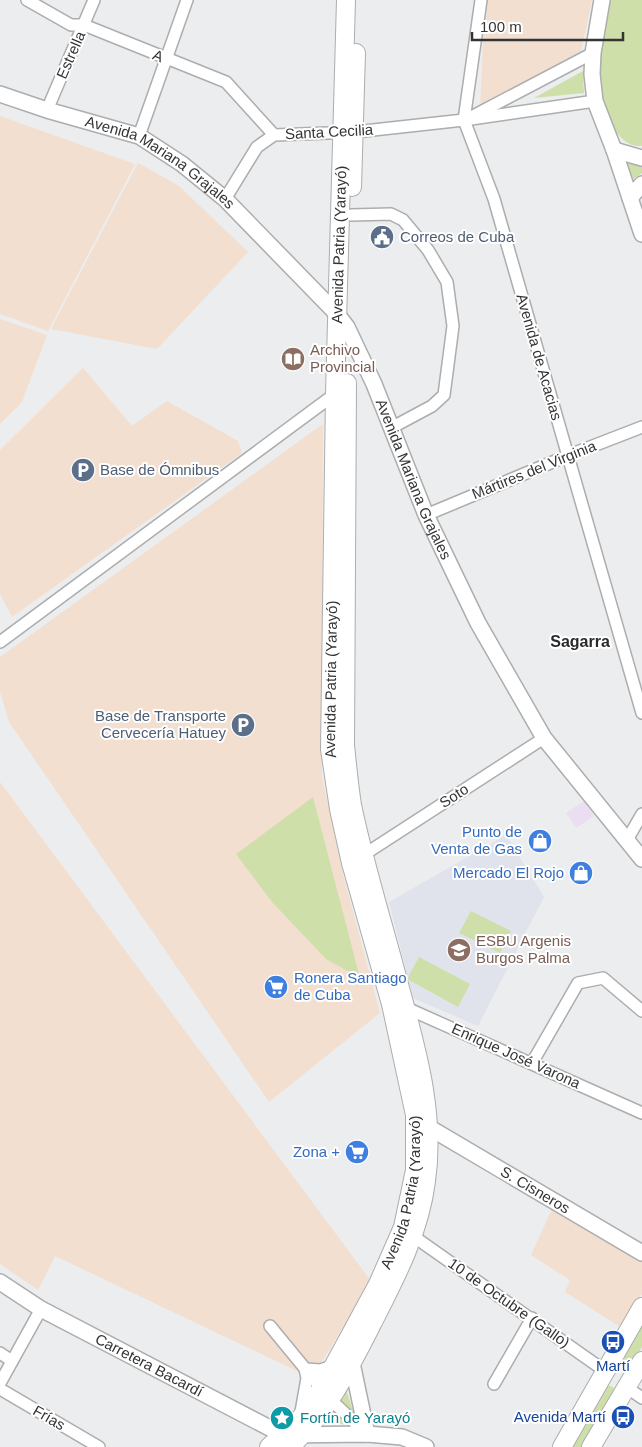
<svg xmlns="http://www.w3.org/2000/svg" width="642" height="1447" font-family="Arial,sans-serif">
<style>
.commercial{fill:#ebdef2}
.industrial{fill:#f3dfd0}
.built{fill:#e0e3ec}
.green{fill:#cfdfa9}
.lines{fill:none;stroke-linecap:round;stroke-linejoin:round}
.street-casing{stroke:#acadae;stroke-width:14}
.secondary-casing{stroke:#acadae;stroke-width:18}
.primary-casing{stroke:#acadae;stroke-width:20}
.street{stroke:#fff;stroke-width:11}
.secondary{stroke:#fff;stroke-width:15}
.primary{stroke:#fff;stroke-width:18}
.labels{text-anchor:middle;stroke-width:4;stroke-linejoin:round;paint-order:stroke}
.street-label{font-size:15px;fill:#343434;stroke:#fff}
.service-label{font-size:15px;fill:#4e5e75;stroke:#fff;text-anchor:start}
.education-label{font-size:15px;fill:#785e54;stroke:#fff;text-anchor:start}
.shop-label{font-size:15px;fill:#366cbe;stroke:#fff;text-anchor:end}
.transit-label{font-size:15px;fill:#164399;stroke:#fff}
.culture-label{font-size:15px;fill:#0d838f;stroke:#fff;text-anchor:start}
.neighbourhood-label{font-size:16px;font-weight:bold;fill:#2a2a2b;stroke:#fff}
</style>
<rect width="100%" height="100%" fill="#ecedee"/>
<!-- commercial -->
<path class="commercial" d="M584,801L594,816L576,828L566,813Z"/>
<!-- industrial -->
<g class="industrial">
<path d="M485,0H592L581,52L480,108Z"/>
<path d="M0,116L135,164L48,331L0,314Z"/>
<path d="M138,163L179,186L248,252L157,349L51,329Z"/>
<path d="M0,319L47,335L22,402L0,424Z"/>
<path d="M83,368L132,426L167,401L238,441L242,453L12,617L0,594V450Z"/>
<path d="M323,424L322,776L343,874L380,1013L269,1102L9,722L0,692V657Z"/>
<path d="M0,782L371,1281L312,1378L55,1256L38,1290L0,1264Z"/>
<path d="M553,1207L642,1260V1294L622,1328L565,1292L570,1280L531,1255Z"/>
</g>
<!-- built -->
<path class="built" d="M506,835L544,897L478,1026L413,998L389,902Z"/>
<!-- green -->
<g class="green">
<path d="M611,0H642V146C608,149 596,82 599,57C601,38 607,19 611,0Z"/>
<path d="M583,71L584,93L534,98Z"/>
<path d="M627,162L642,164V173L633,179Z"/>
<path d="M313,797L360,978L326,959L272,902L236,854Z"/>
<path d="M471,911L511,931L500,953L459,933Z"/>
<path d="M419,957L470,984L458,1007L407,979Z"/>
<path d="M642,1320V1347L631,1366L622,1368L619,1365Z"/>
<path d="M607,1385L613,1387L615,1392L583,1447H567Z"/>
<path d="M345,1386L354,1414L337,1398Z"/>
<path d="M330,1408L346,1424L319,1423Z"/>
</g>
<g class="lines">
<!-- street casing -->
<g class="street-casing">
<g id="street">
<path d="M27,0L71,25H84L226,82L274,135"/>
<path d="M481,0L464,120L494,199L642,713"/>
<path d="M47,110L94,0"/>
<path d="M473,116L593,53"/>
<path d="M139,136L187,0"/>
<path d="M225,199L257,147L274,135L355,132L464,120L595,101"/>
<path d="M351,215L391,214L403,220L428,250L447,282L453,326L444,395L432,406L391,428"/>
<path d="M426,515L567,456L642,427"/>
<path d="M0,642L335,394"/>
<path d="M627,840L642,814"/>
<path d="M365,854L544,738"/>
<path d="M402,1006L642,1113"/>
<path d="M532,1063L578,983L603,978L642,1011"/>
<path d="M413,1236L605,1371"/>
<path d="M270,1326L331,1400L367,1434"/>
<path d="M0,1353L12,1361"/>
<path d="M0,1383L41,1309"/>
<path d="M494,1384L532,1318"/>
<path d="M626,1387L642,1398"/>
<path d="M0,1389L99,1447"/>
<path d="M301,1412L307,1378L305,1369L321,1370L334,1365"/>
</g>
</g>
<!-- secondary casing -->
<g class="secondary-casing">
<g id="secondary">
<path d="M602,0L593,53L592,74L595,101L614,150L642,234"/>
<path id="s1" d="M0,94L47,110L139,136L182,164L225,199L337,314L347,327L374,384L426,515L478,623L544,738L642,859"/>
<path d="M614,150L642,158"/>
<path d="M630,198L642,184"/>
<path id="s2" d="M430,1128L642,1253"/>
<path id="s3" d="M0,1282L41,1309L283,1435L367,1434L402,1437L426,1447"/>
<path d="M352,1363L367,1434"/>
</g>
</g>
<!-- primary casing -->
<g class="primary-casing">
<g id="primary">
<path d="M352,187L356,53"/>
<path id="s4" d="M269,1447L300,1419L321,1389L378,1284L403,1227L415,1170V1115L391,1004L351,863L339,809L330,749L335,394L346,0"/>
<path d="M290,1447C328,1412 350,1367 373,1322C396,1277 420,1231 426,1181C436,1111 415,1044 397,977C382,920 364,863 352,805C349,786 347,765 345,745L347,383"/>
<path d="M562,1447L642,1307"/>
<path d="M591,1447L642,1361"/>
</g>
</g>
<!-- street -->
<use href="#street" class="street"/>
<!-- secondary -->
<use href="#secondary" class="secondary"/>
<!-- primary -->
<use href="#primary" class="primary"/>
</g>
<!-- icons -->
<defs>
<g id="civic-disc" transform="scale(1.25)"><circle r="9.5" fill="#5c6f8a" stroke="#fff"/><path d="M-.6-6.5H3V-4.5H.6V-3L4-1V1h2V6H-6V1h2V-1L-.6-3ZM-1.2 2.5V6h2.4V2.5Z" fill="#fff"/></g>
<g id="library-disc" transform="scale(1.25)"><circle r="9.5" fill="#8d6e63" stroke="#fff"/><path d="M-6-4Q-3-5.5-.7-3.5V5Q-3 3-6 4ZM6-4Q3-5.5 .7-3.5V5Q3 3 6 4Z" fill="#fff"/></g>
<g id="parking-disc" transform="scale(1.25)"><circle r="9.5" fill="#5c6f8a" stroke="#fff"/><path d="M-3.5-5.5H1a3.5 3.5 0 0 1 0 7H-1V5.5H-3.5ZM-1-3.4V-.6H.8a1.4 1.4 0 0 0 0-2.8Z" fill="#fff"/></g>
<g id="shop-disc" transform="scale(1.25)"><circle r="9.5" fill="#3f7fe0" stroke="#fff"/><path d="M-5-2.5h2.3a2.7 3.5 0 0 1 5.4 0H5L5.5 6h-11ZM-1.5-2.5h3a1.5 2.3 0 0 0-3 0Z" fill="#fff"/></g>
<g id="school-disc" transform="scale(1.25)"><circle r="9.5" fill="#8d6e63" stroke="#fff"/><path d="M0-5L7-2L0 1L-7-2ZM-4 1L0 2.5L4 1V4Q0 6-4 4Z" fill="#fff"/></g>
<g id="supermarket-disc" transform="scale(1.25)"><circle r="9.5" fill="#3f7fe0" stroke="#fff"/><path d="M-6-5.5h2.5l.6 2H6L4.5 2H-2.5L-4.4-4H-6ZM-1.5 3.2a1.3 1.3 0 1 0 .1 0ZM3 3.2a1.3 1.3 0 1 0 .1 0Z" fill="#fff"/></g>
<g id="bus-disc" transform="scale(1.25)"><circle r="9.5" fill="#1a4fb4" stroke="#fff"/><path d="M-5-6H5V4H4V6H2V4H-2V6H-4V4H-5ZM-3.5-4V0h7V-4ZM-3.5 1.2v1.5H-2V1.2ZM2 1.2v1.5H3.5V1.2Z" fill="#fff"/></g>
<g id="sight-disc" transform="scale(1.25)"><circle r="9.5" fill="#0f9aa8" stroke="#fff"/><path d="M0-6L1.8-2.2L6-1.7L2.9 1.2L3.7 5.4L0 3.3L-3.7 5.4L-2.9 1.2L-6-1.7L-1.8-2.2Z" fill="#fff"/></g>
</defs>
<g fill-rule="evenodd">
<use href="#civic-disc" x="382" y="237"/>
<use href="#library-disc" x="293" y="359"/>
<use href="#parking-disc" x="83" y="470"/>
<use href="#parking-disc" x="243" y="725"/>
<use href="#shop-disc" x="540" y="841"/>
<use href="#shop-disc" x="581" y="873"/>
<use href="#school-disc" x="459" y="950"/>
<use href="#supermarket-disc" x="276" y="987"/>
<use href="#supermarket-disc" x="357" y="1152"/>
<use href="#bus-disc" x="613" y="1342"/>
<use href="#bus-disc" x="623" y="1417"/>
<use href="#sight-disc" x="282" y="1418"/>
</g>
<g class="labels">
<!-- street labels -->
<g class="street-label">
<text transform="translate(71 55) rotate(-66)" y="5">Estrella</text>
<text transform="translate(158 56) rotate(22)" y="5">A</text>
<text transform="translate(329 132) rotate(-3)" y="5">Santa Cecilia</text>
<text dy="5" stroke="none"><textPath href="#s1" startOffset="176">Avenida Mariana Grajales</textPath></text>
<text dy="5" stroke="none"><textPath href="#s4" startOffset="1254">Avenida Patria (Yarayó)</textPath></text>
<text transform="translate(539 357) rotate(74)" y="5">Avenida de Acacias</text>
<text transform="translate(534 470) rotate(-22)" y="5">Mártires del Virginia</text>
<text dy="5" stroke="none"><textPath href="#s1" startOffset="595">Avenida Mariana Grajales</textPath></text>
<text dy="5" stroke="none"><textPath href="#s4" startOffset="819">Avenida Patria (Yarayó)</textPath></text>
<text transform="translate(454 796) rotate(-33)" y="5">Soto</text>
<text transform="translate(516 1056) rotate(24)" y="5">Enrique José Varona</text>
<text dy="5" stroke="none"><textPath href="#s2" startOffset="122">S. Cisneros</textPath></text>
<text dy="5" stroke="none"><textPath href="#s4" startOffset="294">Avenida Patria (Yarayó)</textPath></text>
<text transform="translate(509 1303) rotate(35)" y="5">10 de Octubre (Gallo)</text>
<text dy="5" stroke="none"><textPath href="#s3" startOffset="171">Carretera Bacardí</textPath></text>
<text transform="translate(49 1418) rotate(30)" y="5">Frías</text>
</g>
<!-- service labels -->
<g class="service-label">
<text x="400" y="242">Correos de Cuba</text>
<text x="100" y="475">Base de Ómnibus</text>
<text x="226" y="721" text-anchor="end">Base de Transporte<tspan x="226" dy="17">Cervecería Hatuey</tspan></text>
</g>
<!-- education labels -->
<g class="education-label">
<text x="310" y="355">Archivo<tspan x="310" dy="17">Provincial</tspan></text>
<text x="476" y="946">ESBU Argenis<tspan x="476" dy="17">Burgos Palma</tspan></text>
</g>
<!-- shop labels -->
<g class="shop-label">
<text x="522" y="837">Punto de<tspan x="522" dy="17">Venta de Gas</tspan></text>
<text x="564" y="878">Mercado El Rojo</text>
<text x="294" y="983" text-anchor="start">Ronera Santiago<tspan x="294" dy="17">de Cuba</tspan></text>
<text x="340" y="1157">Zona +</text>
</g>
<!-- transit labels -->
<g class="transit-label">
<text x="613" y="1371">Martí</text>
<text x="606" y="1422" text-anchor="end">Avenida Martí</text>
</g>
<!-- culture labels -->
<g class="culture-label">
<text x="300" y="1423">Fortín de Yarayó</text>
</g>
<!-- neighbourhood labels -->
<g class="neighbourhood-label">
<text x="580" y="647">Sagarra</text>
</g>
</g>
<!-- scale -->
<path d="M472 32v8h151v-8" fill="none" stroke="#343434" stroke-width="2.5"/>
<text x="480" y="32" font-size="15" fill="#343434" stroke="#ffffff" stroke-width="4" paint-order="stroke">100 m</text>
</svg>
